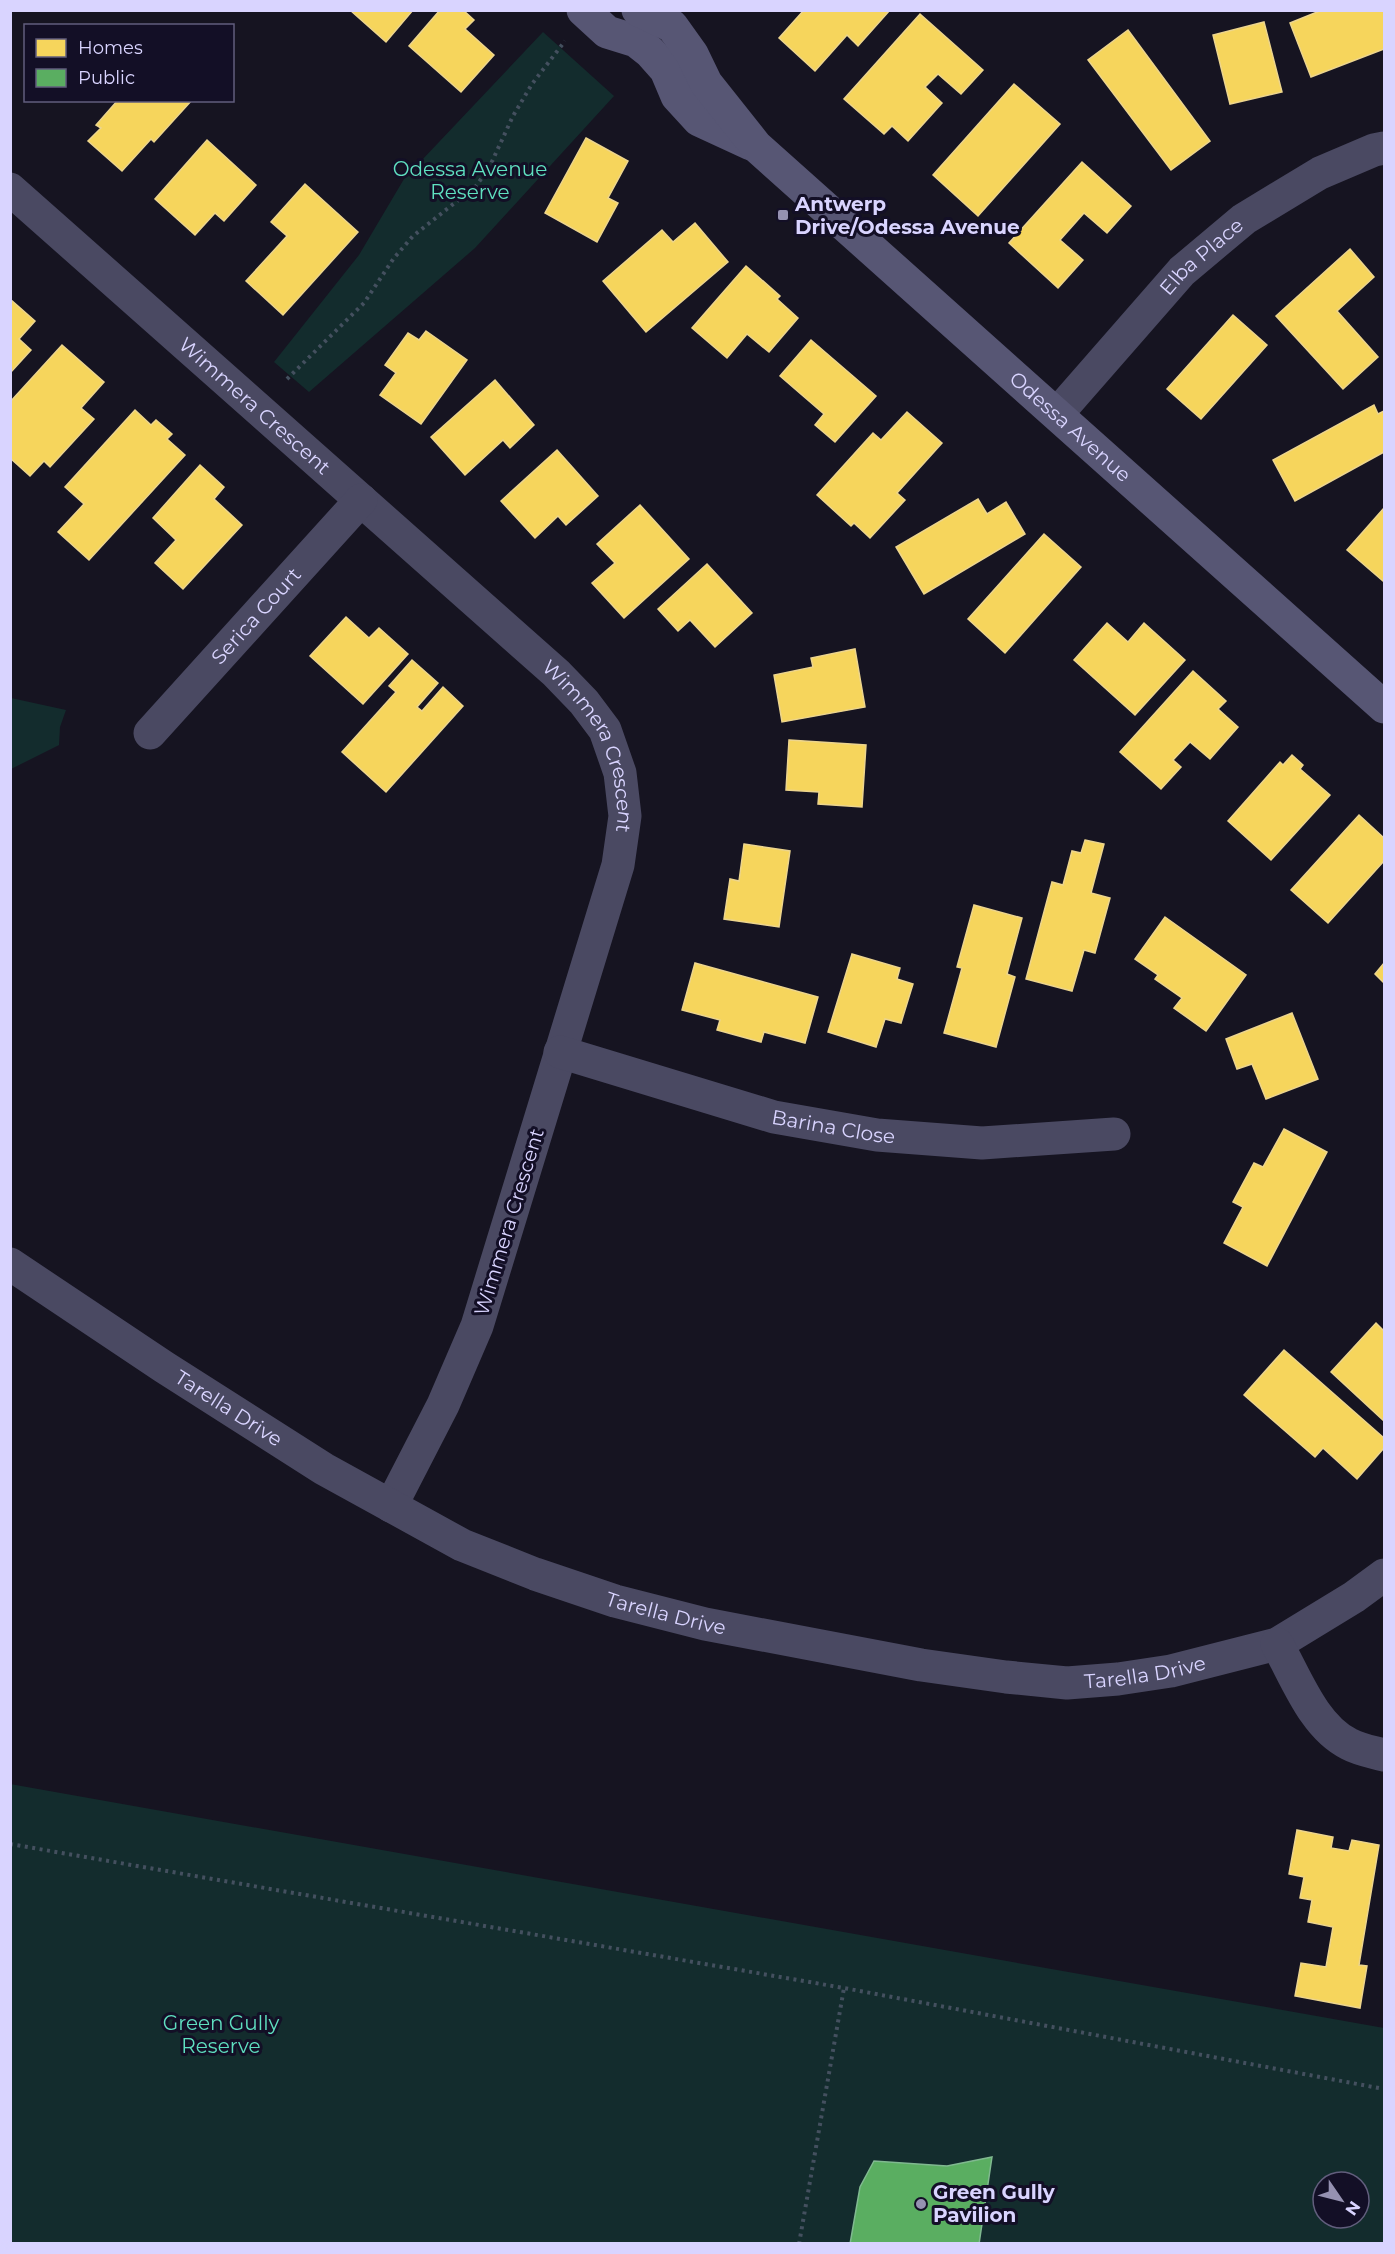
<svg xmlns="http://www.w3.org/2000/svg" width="1395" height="2254" font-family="Montserrat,sans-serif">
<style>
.green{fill:#132c2d;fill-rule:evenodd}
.homes{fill:#f6d55c;stroke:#edd58d;stroke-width:1.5}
.public{fill:#5aae61;stroke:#80b990;stroke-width:1.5}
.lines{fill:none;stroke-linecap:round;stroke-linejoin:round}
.path{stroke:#44505f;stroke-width:4;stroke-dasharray:3 4.5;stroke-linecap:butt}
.street{stroke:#4a4962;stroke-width:33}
.secondary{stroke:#575674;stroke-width:33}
.poi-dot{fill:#9591b1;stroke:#130f26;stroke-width:2}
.labels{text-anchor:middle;stroke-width:6;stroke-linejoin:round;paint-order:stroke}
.park-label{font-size:20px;fill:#5fe0c0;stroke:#130f26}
.poi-label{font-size:20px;font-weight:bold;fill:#d9d4ff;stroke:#130f26;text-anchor:start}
.street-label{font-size:20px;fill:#d9d4ff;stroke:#130f26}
</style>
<rect width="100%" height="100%" fill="#161421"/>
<!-- green -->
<g class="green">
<path d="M543,32L614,96L475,248L309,392L274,362L359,255L404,179Z"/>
<path d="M11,698L66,710L60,727L59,745L11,769Z"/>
<path d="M10,1784L1384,2028V2243H11ZM1323,2182H1359V2218H1323Z"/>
</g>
<!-- homes -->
<g class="homes">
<path d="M350,10H413L386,42Z"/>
<path d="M440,10H463L474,20L465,29L494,55L461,92L409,46Z"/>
<path d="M804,10H890L858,46L847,35L815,71L779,38Z"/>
<path d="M1322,10H1384V49L1311,77L1290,23Z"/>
<path d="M920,14L983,70L961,94L938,74L925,87L942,103L908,141L892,126L884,134L844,99Z"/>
<path d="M1264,22L1282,92L1230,104L1213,35Z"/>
<path d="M1128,30L1210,141L1171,170L1088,60Z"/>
<path d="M1014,84L1060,124L978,216L933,175Z"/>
<path d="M118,100H192L154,142L151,139L122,171L88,141L101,128L96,125Z"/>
<path d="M586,138L628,161L608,198L618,203L597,242L545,213Z"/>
<path d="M207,140L256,185L224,221L215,213L195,235L155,199Z"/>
<path d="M1082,162L1131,206L1107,233L1084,213L1060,240L1083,260L1058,288L1009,243Z"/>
<path d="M305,184L358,232L283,315L246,281L287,236L271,222Z"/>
<path d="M695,223L728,262L646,332L603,281L662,230L673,242Z"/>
<path d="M1350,249L1374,277L1337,311L1378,357L1343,389L1276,316Z"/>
<path d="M746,266L780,296L777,299L798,318L769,352L747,334L727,358L692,328Z"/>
<path d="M10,299L35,321L19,339L31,350L10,373Z"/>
<path d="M1233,315L1267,345L1201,419L1167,389Z"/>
<path d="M426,331L467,360L421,424L380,395L396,373L385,365L408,333L419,340Z"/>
<path d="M811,340L876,396L835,442L815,425L824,414L780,376Z"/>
<path d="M62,345L104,382L81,408L94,419L50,467L44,461L30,476L10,458V402Z"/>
<path d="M495,380L534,425L510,448L503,440L465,475L431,437Z"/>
<path d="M1374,405L1378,414L1384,411V452L1295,501L1273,460Z"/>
<path d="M135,410L151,425L156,420L172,434L167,439L185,455L89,560L58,532L84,504L65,487Z"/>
<path d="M907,412L942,443L897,493L905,500L870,538L854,523L851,526L817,495L873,433L881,440Z"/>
<path d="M557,450L598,496L566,525L558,516L535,538L501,501Z"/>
<path d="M200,465L224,487L214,499L242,525L183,589L155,563L176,540L153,518Z"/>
<path d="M978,499L987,514L1006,502L1025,534L924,594L896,547Z"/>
<path d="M640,505L689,559L624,618L592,583L615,563L597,544Z"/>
<path d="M1384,508V580L1383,581L1347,550Z"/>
<path d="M1044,534L1081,567L1005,653L968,619Z"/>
<path d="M707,564L752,613L715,647L690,620L678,631L658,609Z"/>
<path d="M346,617L369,638L379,628L408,654L363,704L310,656Z"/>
<path d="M1107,623L1128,642L1144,623L1185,660L1135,715L1074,660Z"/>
<path d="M855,649L865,707L782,722L774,675L813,667L811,658Z"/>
<path d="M412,660L438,683L417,707L422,711L443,687L463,706L386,792L342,752L396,692L389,686Z"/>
<path d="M1193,671L1226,701L1218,709L1238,727L1210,759L1190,742L1173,760L1181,767L1161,789L1120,752Z"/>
<path d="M789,740L866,745L862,807L818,804L819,792L786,790Z"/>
<path d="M1292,755L1303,765L1300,769L1330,795L1271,860L1228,821L1280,762L1283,765Z"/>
<path d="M1359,815L1384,838V861L1328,923L1291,890Z"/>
<path d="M1085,840L1104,844L1091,893L1110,898L1095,953L1084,950L1072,991L1026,979L1052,882L1063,885L1072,851L1081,853Z"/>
<path d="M744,844L790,851L779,927L724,919L730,879L739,881Z"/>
<path d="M974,905L1022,918L1007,974L1015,977L996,1047L944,1033L962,968L957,967Z"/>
<path d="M1165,917L1246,975L1206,1031L1174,1008L1182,998L1155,979L1158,975L1135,959Z"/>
<path d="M852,954L900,968L897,979L913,984L901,1023L885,1019L876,1047L828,1032Z"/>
<path d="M695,963L818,997L805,1043L764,1032L761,1042L717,1030L720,1020L682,1010Z"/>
<path d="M1384,963V983L1375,974Z"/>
<path d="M1292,1013L1318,1079L1266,1099L1252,1064L1237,1069L1226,1039Z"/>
<path d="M1284,1129L1327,1152L1267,1266L1224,1243L1243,1207L1233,1202L1254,1163L1263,1167Z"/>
<path d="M1376,1323L1384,1331V1421L1331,1372Z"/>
<path d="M1284,1350L1384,1438V1448L1357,1479L1323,1448L1315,1457L1244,1395Z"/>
<path d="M1297,1830L1333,1837L1331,1848L1349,1851L1352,1840L1379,1845L1359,1965L1367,1966L1360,2008L1295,1996L1301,1963L1326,1967L1333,1927L1308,1922L1312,1900L1300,1898L1304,1877L1289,1874Z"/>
</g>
<!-- public -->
<path class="public" d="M992,2157L979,2244H850L860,2187L874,2161L947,2166Z"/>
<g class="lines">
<!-- path -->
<g class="path">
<path d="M287,379L364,303L394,258L413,236L476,186L489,168L513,116L532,84L565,41"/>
<path d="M10,1844L844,1988L1384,2089"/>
<path d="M799,2244L844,1988"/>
</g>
<!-- street -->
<g class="street">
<path id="s1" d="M10,189L556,673L584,702L605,730L620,773L625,816L618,865L477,1326L443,1405L391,1506"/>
<path id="s2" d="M1057,414L1182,271L1244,219L1320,173L1374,150L1384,148"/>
<path id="s3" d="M150,733L361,500"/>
<path id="s4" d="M560,1052L774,1117L877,1135L982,1143L1114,1134"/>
<path id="s5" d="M10,1264L164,1367L324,1469L462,1545L535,1574L615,1601L705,1624L921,1665L1006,1677L1067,1683L1118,1679L1171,1671L1277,1644L1354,1597L1384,1575"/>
<path d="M1277,1644C1296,1677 1313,1726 1349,1744C1360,1750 1373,1752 1384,1755"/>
</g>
<!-- secondary -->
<g class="secondary">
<path d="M583,10L607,32L636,41L650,52L666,70L677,96L699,120L751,144"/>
<path id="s6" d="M638,10L672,26L692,54L706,83L756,146L1384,707"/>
</g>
</g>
<!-- markers -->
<g class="poi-dot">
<rect x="777" y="209" width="12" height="12" rx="3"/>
<circle cx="921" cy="2204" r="6"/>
</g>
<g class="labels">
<!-- park labels -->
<g class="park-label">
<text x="470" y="176">Odessa Avenue<tspan x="470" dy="23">Reserve</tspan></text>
<text x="221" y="2030">Green Gully<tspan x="221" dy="23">Reserve</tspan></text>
</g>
<!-- poi labels -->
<g class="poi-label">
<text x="795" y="211">Antwerp<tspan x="795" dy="23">Drive/Odessa Avenue</tspan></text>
<text x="933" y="2199">Green Gully<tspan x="933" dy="23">Pavilion</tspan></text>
</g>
<!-- street labels -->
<g class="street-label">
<text dy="7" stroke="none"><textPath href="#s2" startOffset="214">Elba Place</textPath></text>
<text dy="7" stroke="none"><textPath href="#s1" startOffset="327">Wimmera Crescent</textPath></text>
<text dy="7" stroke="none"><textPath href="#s6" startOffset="606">Odessa Avenue</textPath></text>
<text dy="7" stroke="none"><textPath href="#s3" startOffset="158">Serica Court</textPath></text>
<text dy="7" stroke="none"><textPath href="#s1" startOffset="813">Wimmera Crescent</textPath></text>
<text dy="7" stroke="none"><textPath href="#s4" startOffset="284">Barina Close</textPath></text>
<text transform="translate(509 1222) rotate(-73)" y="7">Wimmera Crescent</text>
<text dy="7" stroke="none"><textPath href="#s5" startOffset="262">Tarella Drive</textPath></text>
<text dy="7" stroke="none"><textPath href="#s5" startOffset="748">Tarella Drive</textPath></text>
<text dy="7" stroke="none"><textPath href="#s5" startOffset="1234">Tarella Drive</textPath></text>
</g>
</g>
<!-- border -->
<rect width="1395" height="2254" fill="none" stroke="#d9d4ff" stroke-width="24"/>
<!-- legend -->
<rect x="24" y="24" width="210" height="78" fill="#130f26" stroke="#625e7d" stroke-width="1.5"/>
<rect x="36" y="39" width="30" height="18" fill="#f6d55c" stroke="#625e7d" stroke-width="1.5"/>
<text x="78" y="54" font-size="18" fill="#d9d4ff">Homes</text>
<rect x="36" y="69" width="30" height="18" fill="#5aae61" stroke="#625e7d" stroke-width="1.5"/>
<text x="78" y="84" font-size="18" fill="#d9d4ff">Public</text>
<!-- north arrow -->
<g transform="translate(1341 2200) rotate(125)"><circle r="28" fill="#130f26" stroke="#625e7d" stroke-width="1.5"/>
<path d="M0-4.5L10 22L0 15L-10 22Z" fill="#9591b1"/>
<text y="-9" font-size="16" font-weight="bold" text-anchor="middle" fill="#d9d4ff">N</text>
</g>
</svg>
